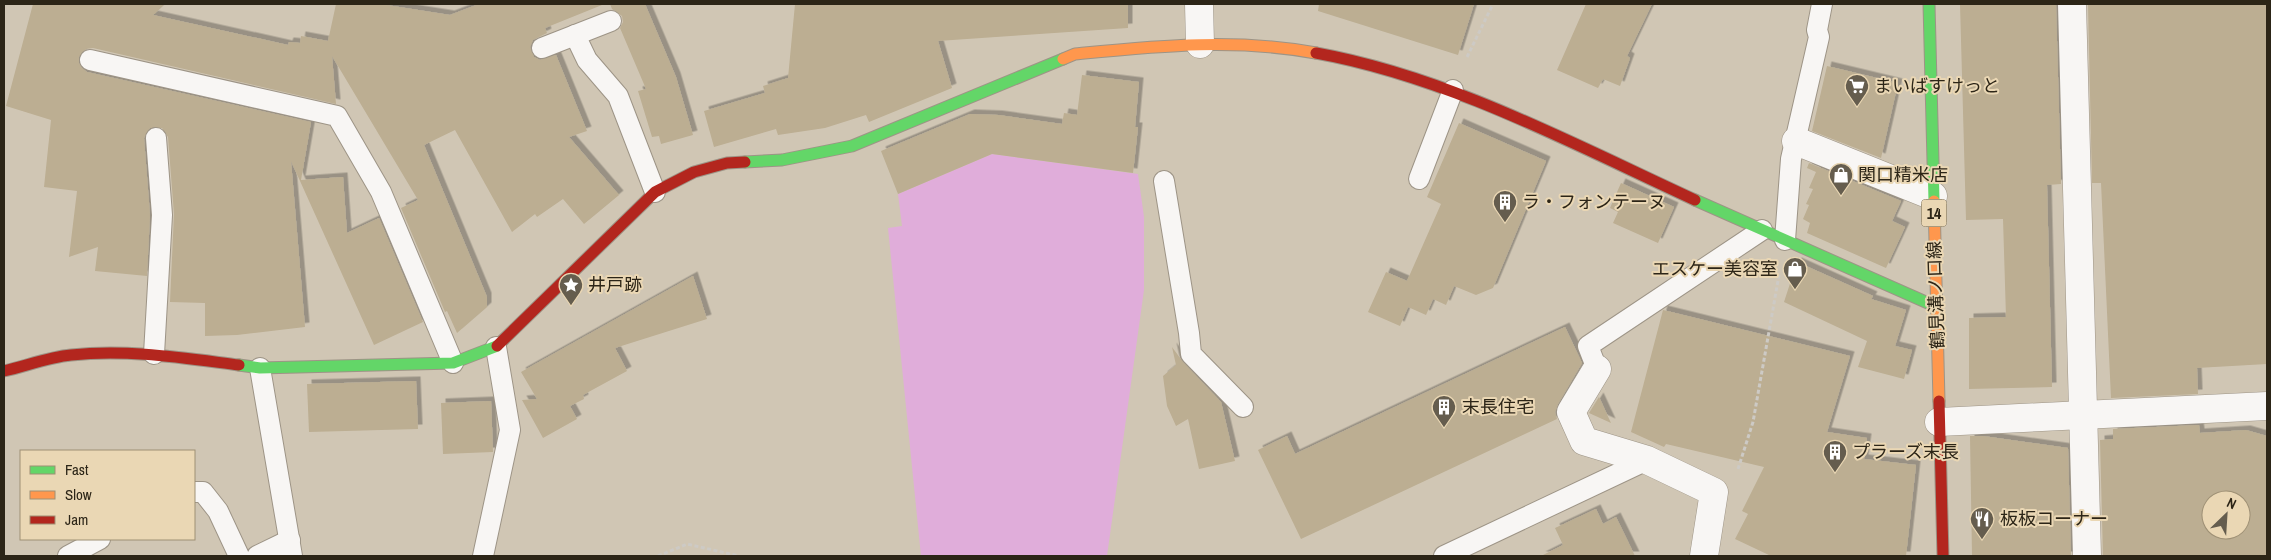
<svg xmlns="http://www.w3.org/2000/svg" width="2271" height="560" font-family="'Archivo Narrow','Noto Sans JP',sans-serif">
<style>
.green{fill:#e0adda}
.building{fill:#bcae92;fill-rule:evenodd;filter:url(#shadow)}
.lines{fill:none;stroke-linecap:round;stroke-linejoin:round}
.lane-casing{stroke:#9d9486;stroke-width:22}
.street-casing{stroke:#9d9486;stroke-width:29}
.fast-casing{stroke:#9d9486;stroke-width:13}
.slow-casing{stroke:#9d9486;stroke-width:13}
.jam-casing{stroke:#9d9486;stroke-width:13}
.path{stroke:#cdcac5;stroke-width:3;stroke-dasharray:4 2.5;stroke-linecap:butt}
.lane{stroke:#f8f6f4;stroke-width:20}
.street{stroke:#f8f6f4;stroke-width:28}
.fast{stroke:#63d668;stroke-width:11}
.slow{stroke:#ff974d;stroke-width:11}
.jam{stroke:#b3261e;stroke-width:11}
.labels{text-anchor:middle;stroke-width:4;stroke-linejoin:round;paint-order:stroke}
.shield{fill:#ead7b4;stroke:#655a46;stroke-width:1}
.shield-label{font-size:16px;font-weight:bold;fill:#2c2517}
.poi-label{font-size:18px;fill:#2c2517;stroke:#ead7b4;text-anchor:start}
.street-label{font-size:18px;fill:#2c2517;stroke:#ead7b4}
</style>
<defs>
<filter id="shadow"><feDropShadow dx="4.5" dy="-4.5" stdDeviation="0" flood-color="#0004"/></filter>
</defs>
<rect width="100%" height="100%" fill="#d0c6b4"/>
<!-- green -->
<path class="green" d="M992,154L1138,174L1144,217V290L1107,556H921L888,228L902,226L898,194Z"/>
<!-- building -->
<g class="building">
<path d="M33,4H165L153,15L288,45L289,42L300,43L301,36L328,41L336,4H380L450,15L479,4H601L602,5L545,28L547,33L533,40L530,47L534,57L540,60L556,55L587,131L569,137L619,195L584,224L563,199L537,217L535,214L512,232L455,130L424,145L487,297V307L457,333L447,311L445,312L401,208L418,200L332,56L336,104L93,48L86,49L79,57V63L82,68L87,72L311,122L301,180L343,177L347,233L379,218L423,322L374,345L291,161L305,327L237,335L205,336V303L170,302L174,214L168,137L162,128H150L144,138L150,215L147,276L95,271L98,247L69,257L77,191L44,187L51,120L6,106Z"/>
<path d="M610,4H645L676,77L693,135L661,144L659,136L652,137L638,91L646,89L620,28L623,22L622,16L612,9Z"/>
<path d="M795,4H1128V28L938,41L952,88L869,122L866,115L825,128L778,135L776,129L714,147L704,111L765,93L763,86L788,78Z"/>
<path d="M1319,4H1474L1458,55L1318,11Z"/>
<path d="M1586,4H1652L1627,56L1630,58L1620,86L1603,79L1598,88L1557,70Z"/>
<path d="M1960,4H2056L2061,184L2047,185L2052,387L1969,389V318L2006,317L2003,219L1966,220Z"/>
<path d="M2088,4H2267V364L2197,368L2198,394L2111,398L2101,183H2092Z"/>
<path d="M1827,66L1898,83L1881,158L1812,131Z"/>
<path d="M1082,75L1139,82L1135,127H1138L1133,173L992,154L898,194L881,151L970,114L998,115L1062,124L1064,113L1077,115Z"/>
<path d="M1459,123L1546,161L1493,288L1476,295L1454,286L1446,305L1433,299L1426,315L1408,307L1400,326L1368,312L1386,272L1407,281L1441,204L1427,197Z"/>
<path d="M1809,163L1901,201L1892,221L1905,227L1886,268L1807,233L1810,223L1803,219L1809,205L1806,204L1813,189L1809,188L1816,172L1807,168Z"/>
<path d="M1621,183L1674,207L1658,243L1613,223L1618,212L1610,208Z"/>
<path d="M1797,262L1873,296L1871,299L1906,310L1895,346L1912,350L1904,379L1858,367L1867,341L1784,302Z"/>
<path d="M693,276L707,319L615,348L627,371L583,395L584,399L570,406L577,419L543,438L522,400L537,399L521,372Z"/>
<path d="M1663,310L1850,356L1827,432L1867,438L1864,459L1916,465L1906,556H1771L1735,539L1748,514L1742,511L1764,467L1666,444L1664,447L1631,432Z"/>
<path d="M1565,327L1582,363L1558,404L1555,412L1557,419L1301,539L1258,450L1287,436L1295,454Z"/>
<path d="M1172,347L1183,362L1221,402L1235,461L1199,469L1188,419L1176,426L1167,406L1163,376L1176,365Z"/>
<path d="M416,381L418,429L309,432L307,384Z"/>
<path d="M1599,397L1611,423L1589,413Z"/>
<path d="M491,401L493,452L443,454L441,403Z"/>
<path d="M2199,425L2200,433L2246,430L2267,436V556H2103L2100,440L2113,439V429ZM2211,500H2241V530H2211Z"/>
<path d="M1970,436H1983L2068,448L2071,556H1972Z"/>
<path d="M1596,509L1603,524L1616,517L1635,556H1541L1563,545L1555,528Z"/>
</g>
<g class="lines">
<!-- lane casing -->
<g class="lane-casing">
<g id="lane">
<path d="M575,35L587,60L618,96L655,192"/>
<path d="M542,48L611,21"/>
<path d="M90,60L337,116L381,192L453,363"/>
<path d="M1419,179L1453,90"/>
<path d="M1164,181L1189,333L1191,354L1243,407"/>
<path d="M1785,240L1791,159L1819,37L1817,30L1822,4"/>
<path d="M154,354L162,215L156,138"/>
<path d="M260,368L292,556"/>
<path d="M1597,369L1588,346L1762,230"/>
<path d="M194,492H203L218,511L239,556"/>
<path d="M68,556L100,539"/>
<path d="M257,556L290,540"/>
<path d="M483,556L510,430L496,347"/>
<path d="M1444,556L1647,460"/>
</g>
</g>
<!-- street casing -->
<g class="street-casing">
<g id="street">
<path d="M1199,4L1200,44"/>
<path d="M2072,4L2087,556"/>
<path d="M1796,141L1933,196"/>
<path d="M1597,369L1571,412L1584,441L1647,460L1714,492L1704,556"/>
<path d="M1939,422L2267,406"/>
</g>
</g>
<!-- fast casing -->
<g class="fast-casing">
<g id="fast">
<path d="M1929,4L1934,201"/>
<path d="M745,162L782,160L852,146L1063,59"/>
<path d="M1695,200L1937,307"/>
<path d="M239,365L260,368L453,363L497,346"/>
</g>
</g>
<!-- slow casing -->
<g class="slow-casing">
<g id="slow">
<path d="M1063,59L1075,54C1158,46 1234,38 1316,53"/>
<path d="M1934,201L1939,401"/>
</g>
</g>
<!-- jam casing -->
<g class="jam-casing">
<g id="jam">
<path d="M1316,53C1449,77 1573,144 1695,200"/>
<path d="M497,346L655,192L694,172L727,163L745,162"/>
<path d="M4,371C26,366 49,357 71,355C128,349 183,358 239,365"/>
<path d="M1939,401L1943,556"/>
</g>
</g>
<!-- path -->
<g class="path">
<path d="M1467,57L1493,4"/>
<path d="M1738,469L1753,422L1779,275"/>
<path d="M658,556L687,544L739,556"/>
</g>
<!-- lane -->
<use href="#lane" class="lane"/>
<!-- street -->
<use href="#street" class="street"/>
<!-- fast -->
<use href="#fast" class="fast"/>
<!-- slow -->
<use href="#slow" class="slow"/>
<!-- jam -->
<use href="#jam" class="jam"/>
</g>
<!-- icons -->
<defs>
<g id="supermarket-pin" transform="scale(1.25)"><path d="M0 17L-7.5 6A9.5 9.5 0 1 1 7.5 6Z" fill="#655d4e" stroke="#ead7b4"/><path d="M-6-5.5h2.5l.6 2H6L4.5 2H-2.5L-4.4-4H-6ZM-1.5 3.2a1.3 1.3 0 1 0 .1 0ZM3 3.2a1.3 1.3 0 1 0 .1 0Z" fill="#fff"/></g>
<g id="shop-pin" transform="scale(1.25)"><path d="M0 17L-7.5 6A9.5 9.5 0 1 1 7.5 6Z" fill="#655d4e" stroke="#ead7b4"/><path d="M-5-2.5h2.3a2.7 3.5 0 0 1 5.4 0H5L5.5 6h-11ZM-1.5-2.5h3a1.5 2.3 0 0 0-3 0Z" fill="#fff"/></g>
<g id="building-pin" transform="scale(1.25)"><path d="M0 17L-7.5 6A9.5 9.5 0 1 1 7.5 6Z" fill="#655d4e" stroke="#ead7b4"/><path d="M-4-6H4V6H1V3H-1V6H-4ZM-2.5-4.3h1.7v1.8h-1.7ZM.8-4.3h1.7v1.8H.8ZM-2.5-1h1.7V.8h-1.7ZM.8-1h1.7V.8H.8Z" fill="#fff"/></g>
<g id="sight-pin" transform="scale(1.25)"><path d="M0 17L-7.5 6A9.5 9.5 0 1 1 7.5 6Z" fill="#655d4e" stroke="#ead7b4"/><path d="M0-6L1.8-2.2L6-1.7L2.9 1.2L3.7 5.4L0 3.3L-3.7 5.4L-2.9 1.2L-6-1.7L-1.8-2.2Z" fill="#fff"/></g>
<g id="restaurant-pin" transform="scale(1.25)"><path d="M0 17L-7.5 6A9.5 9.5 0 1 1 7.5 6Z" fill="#655d4e" stroke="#ead7b4"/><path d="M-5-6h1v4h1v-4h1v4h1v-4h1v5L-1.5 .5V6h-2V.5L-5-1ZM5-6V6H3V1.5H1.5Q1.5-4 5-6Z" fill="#fff"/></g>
</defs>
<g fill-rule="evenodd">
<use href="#supermarket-pin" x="1857" y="86"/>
<use href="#shop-pin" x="1841" y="175"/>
<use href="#building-pin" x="1505" y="202"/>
<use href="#shop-pin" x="1795" y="269"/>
<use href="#sight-pin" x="571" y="285"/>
<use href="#building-pin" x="1444" y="407"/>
<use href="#building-pin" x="1835" y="452"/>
<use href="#restaurant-pin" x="1982" y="519"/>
</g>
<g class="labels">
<!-- shield labels -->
<rect class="shield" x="1921.5" y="199.5" width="25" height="27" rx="4"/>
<g class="shield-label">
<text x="1934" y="219">14</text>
</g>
<!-- poi labels -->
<g class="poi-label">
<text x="1874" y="92">まいばすけっと</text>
<text x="1858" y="181">関口精米店</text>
<text x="1522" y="208">ラ・フォンテーヌ</text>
<text x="1778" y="275" text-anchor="end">エスケー美容室</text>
<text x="588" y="291">井戸跡</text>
<text x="1462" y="413">末長住宅</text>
<text x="1852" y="458">プラーズ末長</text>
<text x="2000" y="525">板板コーナー</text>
</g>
<!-- street labels -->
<g class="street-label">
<text transform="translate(1936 295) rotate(-92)" y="6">鶴見溝ノ口線</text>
</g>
</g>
<!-- border -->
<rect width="2271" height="560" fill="none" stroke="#2c2517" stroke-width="10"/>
<!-- legend -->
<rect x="20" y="450" width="175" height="90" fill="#ead7b4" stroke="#9e9075"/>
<rect x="30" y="466" width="25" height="8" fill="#63d668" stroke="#9e9075"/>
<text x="65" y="475" font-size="15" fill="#2c2517">Fast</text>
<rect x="30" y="491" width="25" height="8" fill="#ff974d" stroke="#9e9075"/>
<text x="65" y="500" font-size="15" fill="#2c2517">Slow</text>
<rect x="30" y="516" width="25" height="8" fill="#b3261e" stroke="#9e9075"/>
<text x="65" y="525" font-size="15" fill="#2c2517">Jam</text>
<!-- north arrow -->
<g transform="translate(2226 515) rotate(25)"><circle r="24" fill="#ead7b4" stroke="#9e9075"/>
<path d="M0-4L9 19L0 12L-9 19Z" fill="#655d4e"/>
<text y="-8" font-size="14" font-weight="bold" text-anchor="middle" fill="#2c2517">N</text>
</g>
</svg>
